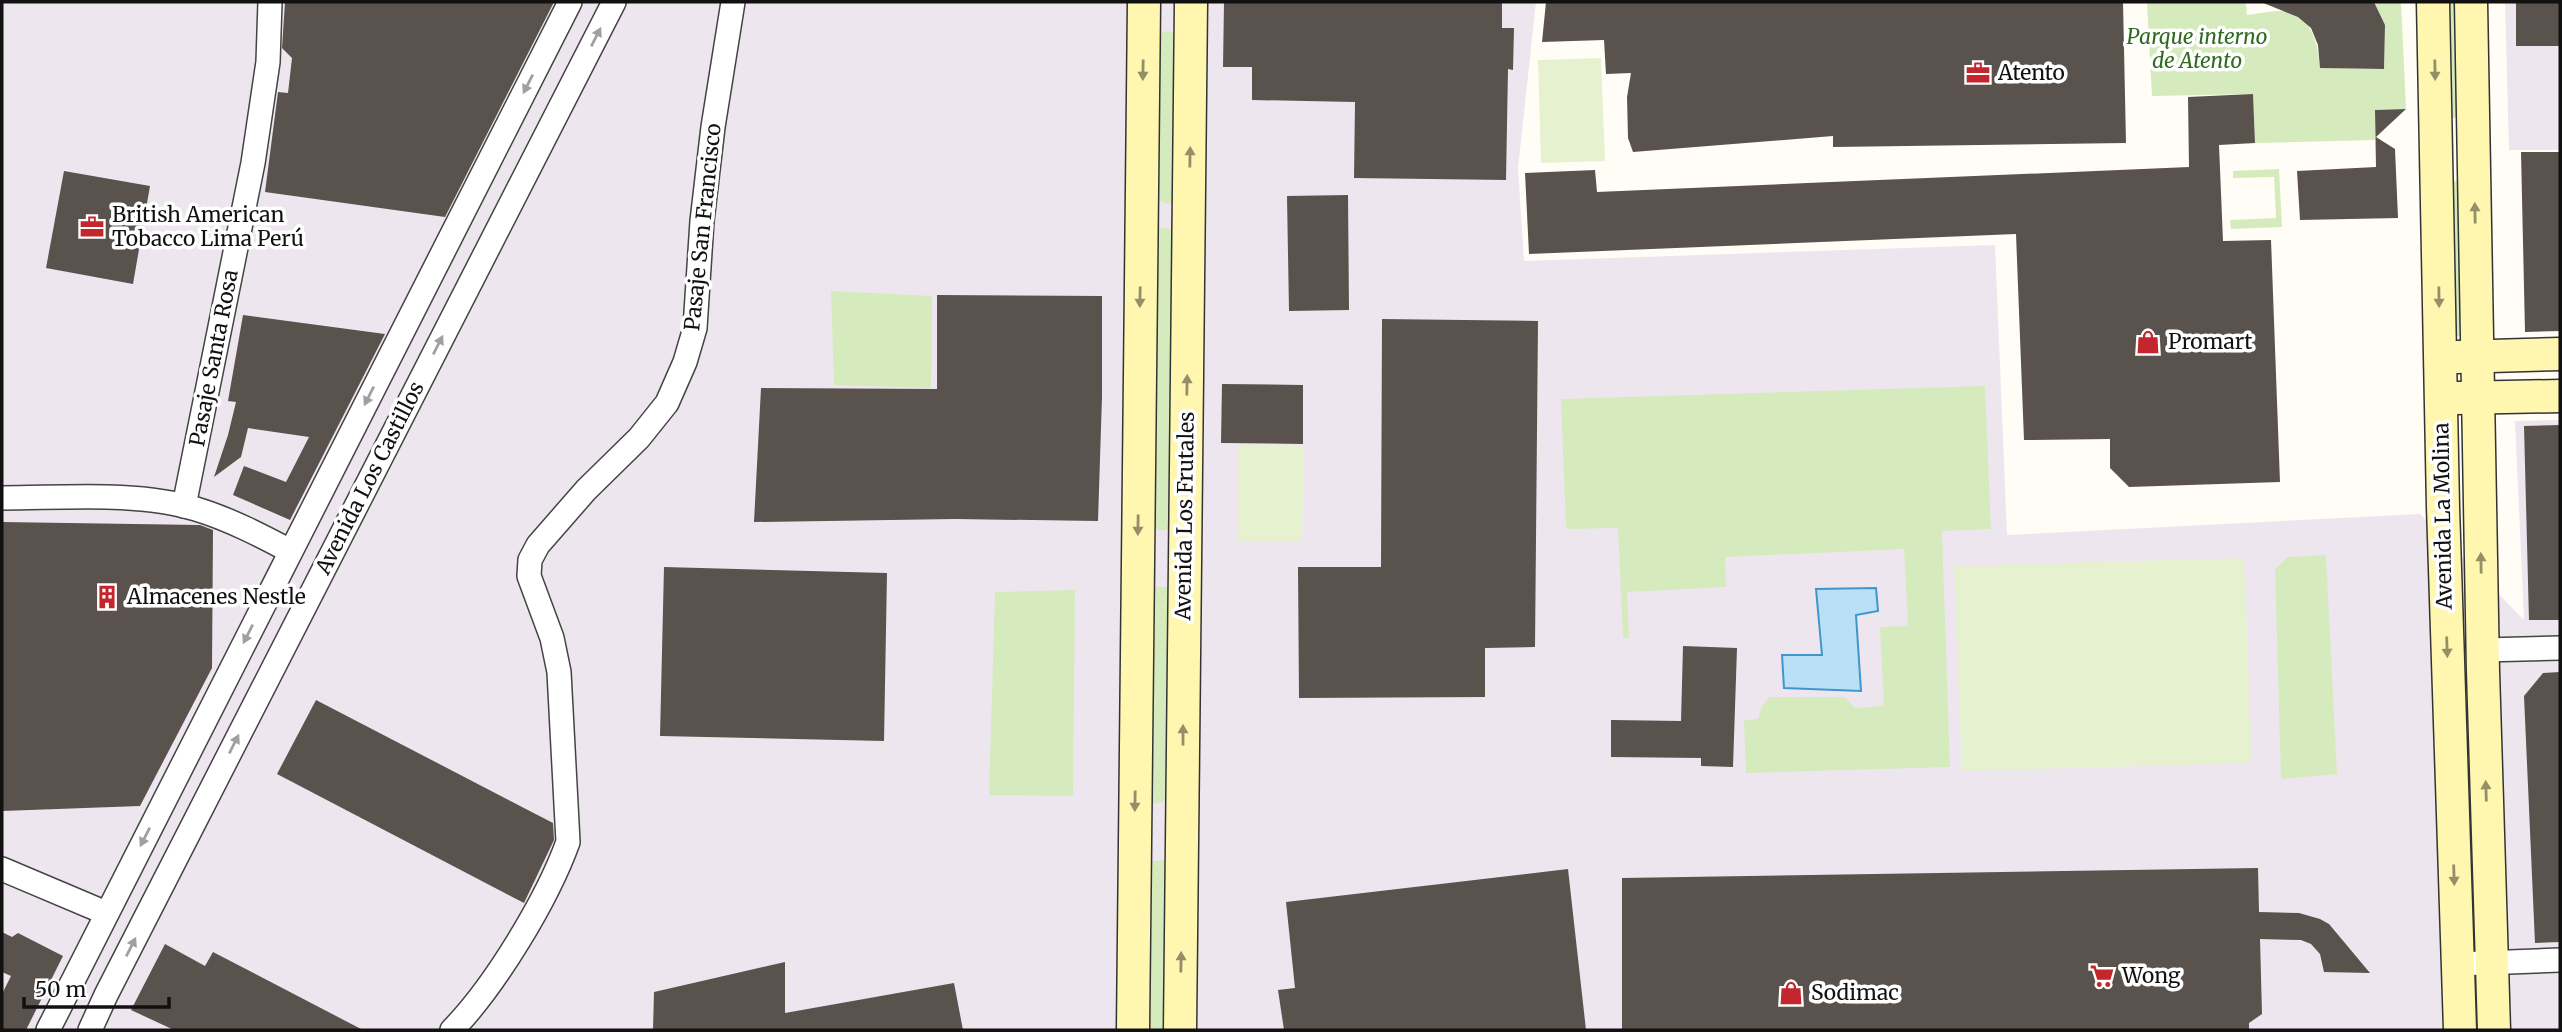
<svg xmlns="http://www.w3.org/2000/svg" width="2562" height="1032" font-family="Merriweather,serif">
<style>
.industrial{fill:#eee6ef}
.green{fill:#d5ebbd}
.pitch{fill:#e6f2cf}
.water{fill:#b9e0f7;stroke:#3f96cf;stroke-width:2}
.building{fill:#5a524d}
.lines{fill:none;stroke-linecap:round;stroke-linejoin:round}
.street-casing{stroke:#444;stroke-width:26}
.secondary-casing{stroke:#333;stroke-width:35}
.street{stroke:#fff;stroke-width:23}
.secondary{stroke:#fff6b0;stroke-width:32}
.oneway{fill:#a0a0a0}
.oneway2{fill:#948f68}
.labels{text-anchor:middle;stroke-width:7;stroke-linejoin:round;paint-order:stroke}
.park-label{font-size:21px;font-style:italic;fill:#2f6b1f;stroke:#fff}
.poi-label{font-size:21px;fill:#111;stroke:#fff;text-anchor:start}
.street-label{font-size:21px;fill:#111;stroke:#fff}
</style>
<rect width="100%" height="100%" fill="#fffdf5"/>
<!-- industrial -->
<g class="industrial">
<path d="M2,2H1536L1518,168L1524,261L1995,245L2007,535L2420,514L2524,620L2515,421L2560,420V1030H2Z"/>
<path d="M2505,2H2560V150H2509Z"/>
</g>
<!-- green -->
<g class="green">
<path d="M2147,2H2246L2247,15C2257,14 2269,11 2280,11C2311,12 2318,43 2320,68L2384,69L2385,25L2374,2H2401L2406,109L2375,110V140L2255,143L2253,94L2152,96Z"/>
<path d="M2449,2H2457L2459,117L2452,118Z"/>
<path d="M1166,31L1174,32L1180,37L1176,199L1170,204L1163,203L1156,198L1159,34Z"/>
<path d="M2279,169L2282,227L2231,229L2230,220L2276,218L2274,177L2233,178V171Z"/>
<path d="M2457,181L2462,183L2465,336H2454L2451,182Z"/>
<path d="M1159,228H1167L1174,231L1173,527C1164,532 1159,532 1151,525L1152,235Z"/>
<path d="M831,291L932,296L931,388L834,385Z"/>
<path d="M1985,386L1991,529L1942,531L1950,767L1746,773L1744,720L1758,719L1762,706L1770,697H1845L1855,708L1884,706L1880,627L1908,626L1904,549L1725,557L1726,587L1627,592L1629,638H1623L1618,528L1566,529L1561,399Z"/>
<path d="M2326,555L2337,774L2281,779L2275,569L2288,557Z"/>
<path d="M1146,587H1171L1167,795L1163,802L1154,804L1146,800Z"/>
<path d="M1075,590L1073,796L989,795L995,592Z"/>
<path d="M1165,860L1164,1030H1140L1143,862Z"/>
</g>
<!-- pitch -->
<g class="pitch">
<path d="M1601,58L1605,161L1541,163L1538,60Z"/>
<path d="M1237,445L1304,446L1302,542H1237Z"/>
<path d="M2244,558L2252,763L1962,771L1954,566Z"/>
</g>
<!-- water -->
<path class="water" d="M1876,588L1878,611L1856,615L1861,691L1784,688L1782,655H1822L1816,589Z"/>
<!-- building -->
<g class="building">
<path d="M285,2H554L445,217L265,192L278,92L288,93L292,58L282,48Z"/>
<path d="M1224,2H1502V28H1514L1513,70L1508,69L1506,180L1354,178L1355,102L1252,100V67H1223Z"/>
<path d="M1546,2H2123L2126,143L1833,147V136L1633,152L1628,138L1627,97L1631,73L1606,74L1604,40L1542,42Z"/>
<path d="M2261,2H2374L2385,25L2384,69L2320,68L2318,45L2311,28L2298,17Z"/>
<rect x="2516" y="2" width="44" height="44"/>
<path d="M2253,94L2255,143L2219,145L2223,241L2271,240L2280,482L2129,487L2110,468V439L2024,440L2016,234L1529,254L1525,173L1595,170L1597,192L2189,167L2188,97Z"/>
<path d="M2406,109L2376,137L2395,149L2398,218L2300,220L2297,171L2376,167L2375,110Z"/>
<path d="M2521,152H2560V331L2525,332Z"/>
<path d="M64,171L150,186L133,284L46,268Z"/>
<path d="M1348,195L1349,310L1289,311L1287,196Z"/>
<path d="M937,295L1102,296V397L1098,521L955,519L754,522L761,388L937,389Z"/>
<path d="M243,315L385,334L290,520L233,495L244,466L286,482L309,437L248,428L241,457L214,477L228,435L236,402L228,401Z"/>
<path d="M1382,319L1538,321L1535,647L1485,648V697L1299,698L1298,567H1381Z"/>
<path d="M1222,384L1303,385V444L1221,443Z"/>
<path d="M2560,425V620H2529L2524,426Z"/>
<path d="M2,522L200,525L213,530L212,668L140,806L2,811Z"/>
<path d="M664,567L887,573L884,741L660,736Z"/>
<path d="M1683,646L1737,648L1733,767L1701,766V758L1611,757V720L1681,721Z"/>
<path d="M2560,672V942L2535,943L2524,696L2543,673Z"/>
<path d="M316,700L553,823L554,840L524,903L277,774Z"/>
<path d="M2258,868L2259,912L2299,913L2320,919L2329,924L2370,973L2324,972L2320,954L2311,944L2301,940L2260,939L2262,1014L2249,1023V1030H1622V878Z"/>
<path d="M1568,869L1586,1030H1284L1278,990L1295,988L1286,902Z"/>
<path d="M2,932L12,937L18,933L63,956L26,1030H2V994L11,976L2,972Z"/>
<path d="M165,944L205,966L213,952L363,1030H174L131,1010Z"/>
<path d="M785,962V1013L954,983L963,1030H653L654,992Z"/>
</g>
<g class="lines">
<!-- street casing -->
<g class="street-casing">
<g id="street">
<path d="M2,498C63,498 137,491 196,509C229,519 260,535 290,551"/>
<path d="M184,506L253,163L268,62L270,2"/>
<path d="M2483,650L2560,648"/>
<path d="M2,869L106,913"/>
<path d="M2457,964L2560,960"/>
<path d="M48,1030L570,2"/>
<path d="M90,1030L106,995L614,2"/>
<path d="M452,1030C495,986 547,900 568,842L559,672L552,638L529,576L530,560L538,545L586,490L639,438L667,403L685,362L695,328L702,221L713,127L733,2"/>
</g>
</g>
<!-- secondary casing -->
<g class="secondary-casing">
<g id="secondary">
<path d="M2433,2L2443,507L2460,1030"/>
<path d="M2471,2L2483,671L2494,1030"/>
<path d="M2457,357L2560,354"/>
<path d="M2456,398L2560,396"/>
<path d="M1133,1030L1144,2"/>
<path d="M1180,1030L1191,2"/>
</g>
</g>
<!-- street -->
<use href="#street" class="street"/>
<!-- secondary -->
<use href="#secondary" class="secondary"/>
</g>
<!-- one-way arrows -->
<defs><path id="oneway-solid" d="M-6-.8H1V-3.2L6.5 0L1 3.2V.8H-6Z" transform="scale(1.75)"/></defs>
<g class="oneway">
<use href="#oneway-solid" transform="translate(596 37) rotate(-63)"/>
<use href="#oneway-solid" transform="translate(528 84) rotate(117)"/>
<use href="#oneway-solid" transform="translate(438 345) rotate(-63)"/>
<use href="#oneway-solid" transform="translate(369 396) rotate(117)"/>
<use href="#oneway-solid" transform="translate(248 634) rotate(117)"/>
<use href="#oneway-solid" transform="translate(234 744) rotate(-63)"/>
<use href="#oneway-solid" transform="translate(145 837) rotate(117)"/>
<use href="#oneway-solid" transform="translate(131 947) rotate(-63)"/>
</g>
<g class="oneway2">
<use href="#oneway-solid" transform="translate(1143 70) rotate(91)"/>
<use href="#oneway-solid" transform="translate(2435 70) rotate(89)"/>
<use href="#oneway-solid" transform="translate(1190 157) rotate(-89)"/>
<use href="#oneway-solid" transform="translate(2475 213) rotate(-91)"/>
<use href="#oneway-solid" transform="translate(1140 297) rotate(91)"/>
<use href="#oneway-solid" transform="translate(2439 297) rotate(89)"/>
<use href="#oneway-solid" transform="translate(1187 385) rotate(-89)"/>
<use href="#oneway-solid" transform="translate(1138 525) rotate(91)"/>
<use href="#oneway-solid" transform="translate(2481 563) rotate(-91)"/>
<use href="#oneway-solid" transform="translate(2447 647) rotate(88)"/>
<use href="#oneway-solid" transform="translate(1183 735) rotate(-90)"/>
<use href="#oneway-solid" transform="translate(2486 791) rotate(-92)"/>
<use href="#oneway-solid" transform="translate(1135 801) rotate(91)"/>
<use href="#oneway-solid" transform="translate(2454 875) rotate(88)"/>
<use href="#oneway-solid" transform="translate(1181 962) rotate(-89)"/>
</g>
<!-- icons -->
<defs>
<g id="office-bare" transform="scale(1.89)"><path d="M-6-3h4V-5.5h4V-3h4V5H-6ZM-1-4.5V-3h2v-1.5ZM-6 0V1H6V0Z" fill="#c4262e" stroke="#fff" stroke-width="2.5" paint-order="stroke"/></g>
<g id="shop-bare" transform="scale(1.89)"><path d="M-5-2.5h2.3a2.7 3.5 0 0 1 5.4 0H5L5.5 6h-11ZM-1.5-2.5h3a1.5 2.3 0 0 0-3 0Z" fill="#c4262e" stroke="#fff" stroke-width="2.5" paint-order="stroke"/></g>
<g id="building-bare" transform="scale(1.89)"><path d="M-4-6H4V6H1V3H-1V6H-4ZM-2.5-4.3h1.7v1.8h-1.7ZM.8-4.3h1.7v1.8H.8ZM-2.5-1h1.7V.8h-1.7ZM.8-1h1.7V.8H.8Z" fill="#c4262e" stroke="#fff" stroke-width="2.5" paint-order="stroke"/></g>
<g id="supermarket-bare" transform="scale(1.89)"><path d="M-6-5.5h2.5l.6 2H6L4.5 2H-2.5L-4.4-4H-6ZM-1.5 3.2a1.3 1.3 0 1 0 .1 0ZM3 3.2a1.3 1.3 0 1 0 .1 0Z" fill="#c4262e" stroke="#fff" stroke-width="2.5" paint-order="stroke"/></g>
</defs>
<g fill-rule="evenodd">
<use href="#office-bare" x="1978" y="73"/>
<use href="#office-bare" x="92" y="227"/>
<use href="#shop-bare" x="2148" y="342"/>
<use href="#building-bare" x="107" y="597"/>
<use href="#supermarket-bare" x="2102" y="976"/>
<use href="#shop-bare" x="1791" y="993"/>
</g>
<g class="labels">
<!-- park labels -->
<g class="park-label">
<text x="2197" y="44">Parque interno<tspan x="2197" dy="24">de Atento</tspan></text>
</g>
<!-- poi labels -->
<g class="poi-label">
<text x="1998" y="80">Atento</text>
<text x="112" y="222">British American<tspan x="112" dy="24">Tobacco Lima Perú</tspan></text>
<text x="2168" y="349">Promart</text>
<text x="127" y="604">Almacenes Nestle</text>
<text x="2122" y="983">Wong</text>
<text x="1811" y="1000">Sodimac</text>
</g>
<!-- street labels -->
<g class="street-label">
<text transform="translate(703 227) rotate(-84)" y="7">Pasaje San Francisco</text>
<text transform="translate(214 358) rotate(-79)" y="7">Pasaje Santa Rosa</text>
<text transform="translate(370 478) rotate(-63)" y="7">Avenida Los Castillos</text>
<text transform="translate(1185 516) rotate(-89)" y="7">Avenida Los Frutales</text>
<text transform="translate(2443 516) rotate(-91)" y="7">Avenida La Molina</text>
</g>
</g>
<!-- border -->
<rect width="2562" height="1032" fill="none" stroke="#111111" stroke-width="7"/>
<!-- scale -->
<path d="M24 997v10h145v-10" fill="none" stroke="#111111" stroke-width="3.5"/>
<text x="35" y="997" font-size="21" fill="#111111" stroke="#ffffff" stroke-width="5" paint-order="stroke">50 m</text>
</svg>
